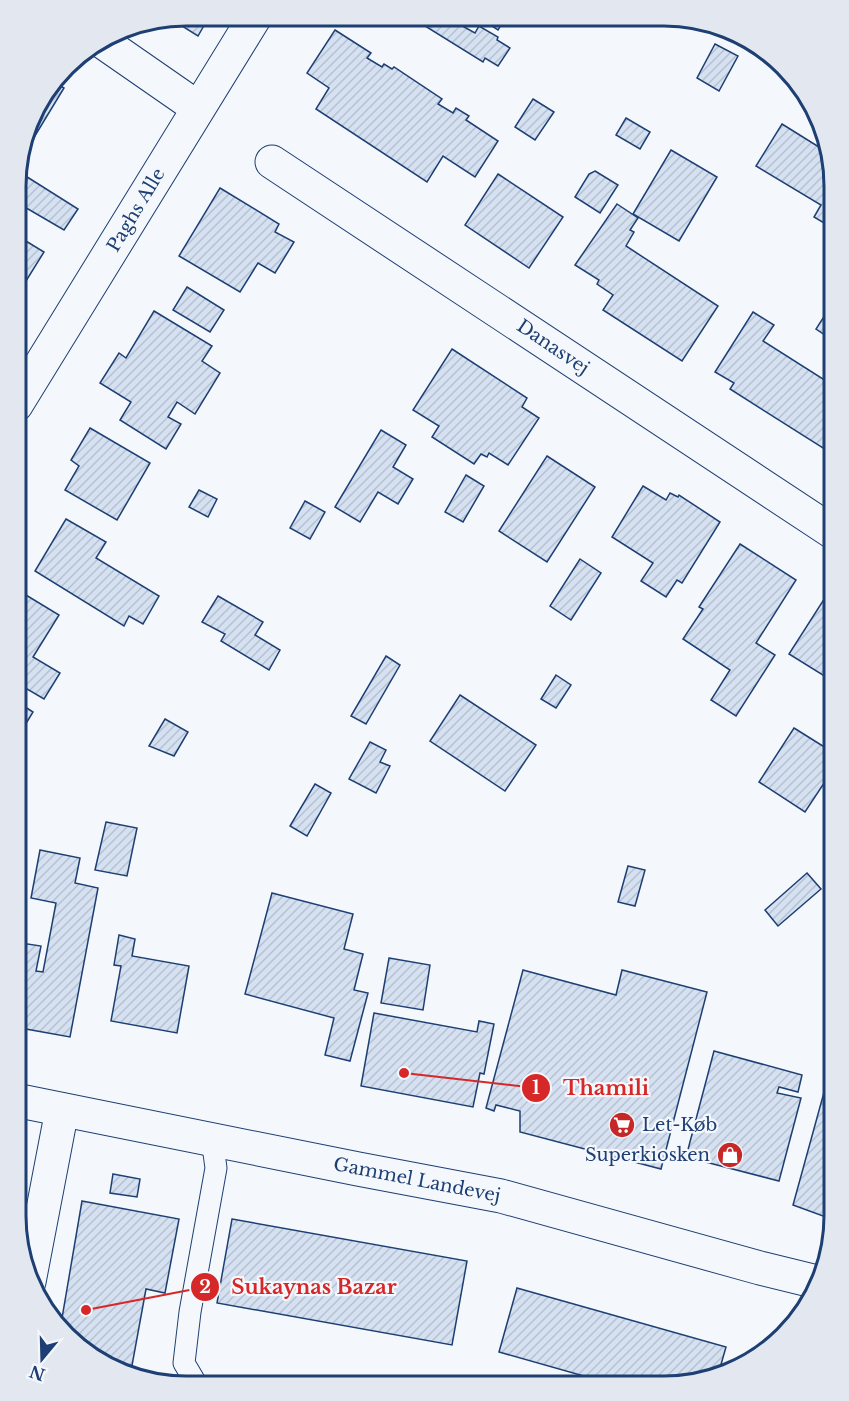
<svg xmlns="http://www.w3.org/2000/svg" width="849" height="1401" font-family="'Libre Baskerville',serif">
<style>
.building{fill:url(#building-hatch);stroke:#1d3f73;stroke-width:1.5}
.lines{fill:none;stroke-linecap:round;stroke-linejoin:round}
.lane-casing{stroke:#1d3f73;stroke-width:23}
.street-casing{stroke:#1d3f73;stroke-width:35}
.secondary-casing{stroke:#1d3f73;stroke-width:35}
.lane{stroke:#f4f7fb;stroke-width:21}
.street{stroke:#f4f7fb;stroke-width:33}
.secondary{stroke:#f4f7fb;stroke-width:33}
.labels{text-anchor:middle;stroke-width:4.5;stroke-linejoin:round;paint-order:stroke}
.street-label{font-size:18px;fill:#1d3f73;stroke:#f4f7fb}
.poi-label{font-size:18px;fill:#1d3f73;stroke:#f4f7fb;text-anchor:start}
.rim{fill:none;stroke:#1d3f73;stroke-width:3}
.leader{fill:none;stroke:#d62828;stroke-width:2}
.callout-dot{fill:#d62828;stroke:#f4f7fb;stroke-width:2}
.mark-label{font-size:18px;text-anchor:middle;font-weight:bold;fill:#fff}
.callout-label{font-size:20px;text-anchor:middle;font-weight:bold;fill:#d62828;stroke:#f4f7fb;stroke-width:4.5;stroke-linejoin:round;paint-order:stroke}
</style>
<defs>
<pattern id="building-hatch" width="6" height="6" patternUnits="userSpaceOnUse" patternTransform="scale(1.5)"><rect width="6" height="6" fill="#d5e0f0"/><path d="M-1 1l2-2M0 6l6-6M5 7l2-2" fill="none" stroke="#b6c1d1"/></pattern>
</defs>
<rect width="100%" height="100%" fill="#f4f7fb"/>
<!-- building -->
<g class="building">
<path d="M185,15H210L198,36L169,18Z"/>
<path d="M420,16L471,17L464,27L475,33L479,26L498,37L497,40L510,48L498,66L485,58L483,62L417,21Z"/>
<path d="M478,17H506L498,30Z"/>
<path d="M335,30L371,53L367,58L382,67L384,64L392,69L394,67L442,99L438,104L453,113L456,108L469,116L466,120L498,141L475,177L443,156L427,182L316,109L329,88L307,73Z"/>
<path d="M715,44L738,56L719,91L697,78Z"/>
<path d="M54,82L64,88L16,167L33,110Z"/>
<path d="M533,99L554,112L535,140L515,127Z"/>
<path d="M626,118L650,132L640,149L616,135Z"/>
<path d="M782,124L827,152L834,185V229L814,217L821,205L756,166Z"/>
<path d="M671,150L717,177L679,241L633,214Z"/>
<path d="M595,171L618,185L600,213L575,197L589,174Z"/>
<path d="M498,174L563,217L529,268L465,225Z"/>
<path d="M24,175L78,209L64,230L16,202V187Z"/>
<path d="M220,188L279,224L275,232L294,242L275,273L258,263L240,292L179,256Z"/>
<path d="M617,204L638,218L630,230L634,232L626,246L718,306L682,361L603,310L613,295L597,284L599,280L575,265Z"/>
<path d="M16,235L44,252L16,297Z"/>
<path d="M187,287L224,310L210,332L173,310Z"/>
<path d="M834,301V341L816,329Z"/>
<path d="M154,311L212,346L202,361L220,373L195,414L177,402L168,417L181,424L166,449L120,420L131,402L100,383L119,353L126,358Z"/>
<path d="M753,312L774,325L763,341L826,381L834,369V455L730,389L734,383L715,372Z"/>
<path d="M452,349L527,398L522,407L539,418L508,465L489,453L487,457L481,454L474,464L432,437L439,426L413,410Z"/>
<path d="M90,428L150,463L117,520L65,490L79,466L71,460Z"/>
<path d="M381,430L406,445L393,467L413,479L398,504L378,492L360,522L335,507Z"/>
<path d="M547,456L595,487L547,562L499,531Z"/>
<path d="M466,475L484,486L463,522L445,512Z"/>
<path d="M643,486L666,500L670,493L678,497L679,495L720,522L682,583L677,580L666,597L641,581L653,563L612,537Z"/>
<path d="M199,490L217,499L208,517L189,507Z"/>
<path d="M305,501L325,512L310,539L290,528Z"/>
<path d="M66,519L106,542L96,558L159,596L143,624L129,616L124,626L35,571Z"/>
<path d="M740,544L796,580L756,643L775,655L736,716L711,700L730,670L683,639L703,609L699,607Z"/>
<path d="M580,559L601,573L571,620L550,606Z"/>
<path d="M16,589L59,615L33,657L60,673L44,699L17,683L16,685Z"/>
<path d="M828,593L834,597V682L789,654Z"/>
<path d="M218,596L263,622L255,635L280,650L269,670L221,641L225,634L202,622Z"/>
<path d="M386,656L400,665L366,724L351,716Z"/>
<path d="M556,675L571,685L556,708L541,699Z"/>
<path d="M460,695L536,745L505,791L430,741Z"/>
<path d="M16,701L33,712L16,740Z"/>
<path d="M165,719L188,732L174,756L149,746Z"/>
<path d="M794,728L834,753V768L805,812L759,782Z"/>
<path d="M370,742L386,750L380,762L390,766L376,793L349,779Z"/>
<path d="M315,784L331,793L307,836L290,826Z"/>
<path d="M106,822L137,828L127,876L95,870Z"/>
<path d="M40,850L80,858L75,883L98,888L70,1037L15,1027V942L41,946L36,971L43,972L56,903L31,898Z"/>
<path d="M628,866L645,870L635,906L618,902Z"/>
<path d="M807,873L821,889L778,926L765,910Z"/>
<path d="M272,893L353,914L344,949L363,954L354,990L368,993L350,1061L325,1055L334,1018L245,994Z"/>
<path d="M119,935L135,939L132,956L189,966L177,1033L111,1021L121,966L114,965Z"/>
<path d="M389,958L430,965L423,1010L381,1003Z"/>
<path d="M523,970L616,995L622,970L707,992L661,1169L520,1132V1111L496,1105L494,1111L486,1108Z"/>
<path d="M374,1013L477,1032L479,1021L494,1024L484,1074L480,1073L473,1107L361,1086Z"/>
<path d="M714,1051L802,1075L798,1092L779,1087L777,1093L801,1098L779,1181L686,1157Z"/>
<path d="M834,1056V1220L793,1205Z"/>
<path d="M113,1174L140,1179L137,1197L110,1193Z"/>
<path d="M82,1201L179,1219L165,1293L146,1289L131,1371L81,1351L61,1324Z"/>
<path d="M232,1219L467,1261L452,1345L217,1303Z"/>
<path d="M517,1288L726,1347L718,1375L664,1386H619L499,1352Z"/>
</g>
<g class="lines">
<!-- lane casing -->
<g class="lane-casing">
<path id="lane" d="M197,1385L184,1363L190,1312L216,1168L212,1139"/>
</g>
<!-- street casing -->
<g class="street-casing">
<g id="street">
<path d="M100,40L198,108"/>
<path d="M272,162L834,533"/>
<path d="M16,405L256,15"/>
<path d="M29,1282L62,1110"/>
</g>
</g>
<!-- secondary casing -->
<g class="secondary-casing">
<path id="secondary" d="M15,1100L358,1169L501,1196L760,1268L813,1281"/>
</g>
<!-- lane -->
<use href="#lane" class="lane"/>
<!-- street -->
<use href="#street" class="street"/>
<!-- secondary -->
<use href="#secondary" class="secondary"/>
</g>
<!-- icons -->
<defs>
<g id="supermarket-disc" transform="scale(1.35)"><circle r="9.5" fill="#c62828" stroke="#f4f7fb"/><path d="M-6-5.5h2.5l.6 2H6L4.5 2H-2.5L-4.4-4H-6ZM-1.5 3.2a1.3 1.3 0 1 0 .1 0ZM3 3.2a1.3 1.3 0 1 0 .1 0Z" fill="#fff"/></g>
<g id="shop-disc" transform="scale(1.35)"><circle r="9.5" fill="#c62828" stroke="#f4f7fb"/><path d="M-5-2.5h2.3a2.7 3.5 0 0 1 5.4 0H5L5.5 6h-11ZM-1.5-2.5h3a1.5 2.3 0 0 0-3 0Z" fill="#fff"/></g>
</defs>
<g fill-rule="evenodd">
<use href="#supermarket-disc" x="622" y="1125"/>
<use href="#shop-disc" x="730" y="1155"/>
</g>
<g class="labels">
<!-- street labels -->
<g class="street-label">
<text transform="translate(136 210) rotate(-59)" y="6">Paghs Alle</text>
<text transform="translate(553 347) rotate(34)" y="6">Danasvej</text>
<text transform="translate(417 1180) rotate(11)" y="6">Gammel Landevej</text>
</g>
<!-- poi labels -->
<g class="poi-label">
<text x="642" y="1131">Let-Køb</text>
<text x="710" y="1161" text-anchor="end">Superkiosken</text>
</g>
</g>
<!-- crop -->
<path d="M0 0H849V1401H0ZM186 26H664A160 160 0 0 1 824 186V1216A160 160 0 0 1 664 1376H186A160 160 0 0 1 26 1216V186A160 160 0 0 1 186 26Z" fill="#e3e8f0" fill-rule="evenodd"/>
<path class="rim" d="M186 26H664A160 160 0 0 1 824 186V1216A160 160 0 0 1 664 1376H186A160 160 0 0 1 26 1216V186A160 160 0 0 1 186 26Z"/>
<!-- callouts -->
<path class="leader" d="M404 1073L536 1088M86 1310L205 1287"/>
<g class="callout-dot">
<circle cx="404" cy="1073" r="6"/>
<circle cx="86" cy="1310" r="6"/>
<circle cx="536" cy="1088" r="15"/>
<circle cx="205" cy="1287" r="15"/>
</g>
<g class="mark-label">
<text x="536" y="1094">1</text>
<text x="205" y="1293">2</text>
</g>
<g class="callout-label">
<text x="606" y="1095">Thamili</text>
<text x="314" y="1294">Sukaynas Bazar</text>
</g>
<!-- north arrow -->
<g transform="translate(42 1359) rotate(199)" stroke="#f4f7fb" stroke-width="4.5" paint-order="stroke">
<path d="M0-4.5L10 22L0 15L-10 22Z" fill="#1d3f73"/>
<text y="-9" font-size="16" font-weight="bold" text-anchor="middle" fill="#1d3f73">N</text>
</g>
</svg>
